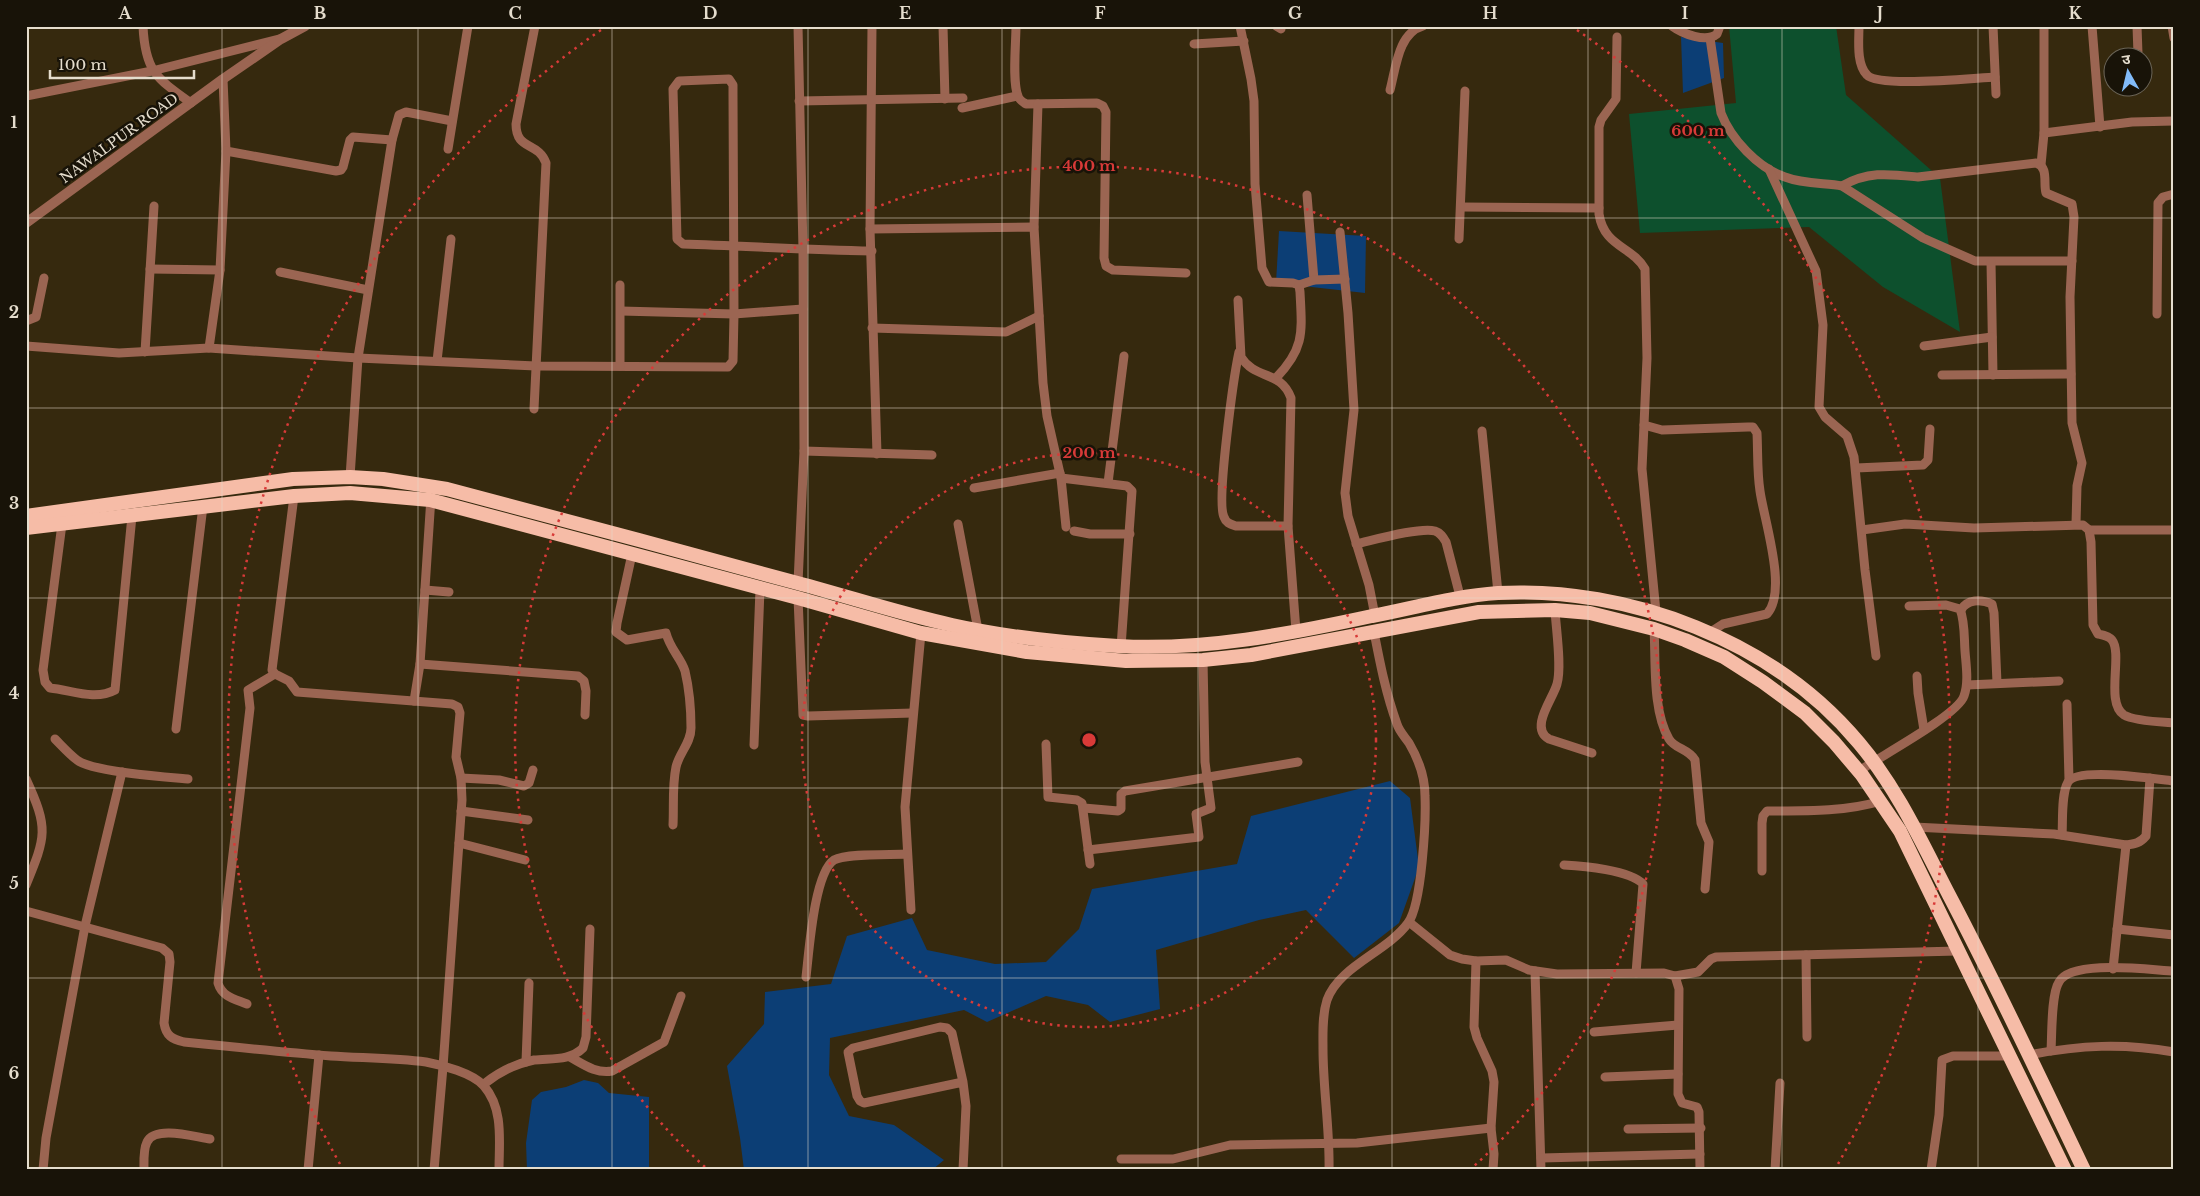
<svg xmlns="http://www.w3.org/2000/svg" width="2200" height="1196" font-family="'Libre Baskerville','Noto Sans Devanagari',serif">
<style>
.green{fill:#0d502d}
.water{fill:#0c3e75}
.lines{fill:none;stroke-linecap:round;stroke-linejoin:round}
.minor{stroke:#9b6552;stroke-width:9}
.tertiary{stroke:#9b6552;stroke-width:10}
.trunk{stroke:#f6bca7;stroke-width:14}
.grid{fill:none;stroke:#e5ddcd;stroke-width:1;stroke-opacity:0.55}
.ring{fill:none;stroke:#d83a38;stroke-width:2.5;stroke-dasharray:2.5 5}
.labels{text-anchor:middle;stroke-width:5;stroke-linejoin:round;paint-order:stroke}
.street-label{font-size:14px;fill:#e5ddcd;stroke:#181308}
.centre{fill:#d83a38;stroke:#181308;stroke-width:2.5}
.ring-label{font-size:15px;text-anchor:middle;font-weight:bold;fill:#d83a38;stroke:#181308;stroke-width:5;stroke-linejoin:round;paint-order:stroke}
.neatline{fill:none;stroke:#e5ddcd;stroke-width:2}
.grid-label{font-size:16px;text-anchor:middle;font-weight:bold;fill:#e5ddcd}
</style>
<rect width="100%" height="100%" fill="#36290e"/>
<!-- green -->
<path class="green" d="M1729,26H1836L1846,95L1940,178L1960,332L1883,287L1809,227L1640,233L1629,114L1736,103Z"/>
<!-- water -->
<g class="water">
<path d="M1681,37L1723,43L1724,78L1683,93Z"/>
<path d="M1279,231L1366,236L1365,293L1276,283Z"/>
<path d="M1390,781L1410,798L1419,867L1399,923L1354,958L1306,910L1259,920L1156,950L1160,1009L1110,1022L1088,1005L1046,996L987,1022L964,1010L830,1038L829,1075L849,1116L894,1125L944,1160L932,1170H744L740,1138L727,1066L764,1024L765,992L831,984L847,936L912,918L927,950L995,964L1046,962L1079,929L1092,889L1237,864L1251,816Z"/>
<path d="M584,1080L598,1083L609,1093L649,1097V1170H527L526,1143L532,1100L541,1092L566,1087Z"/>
</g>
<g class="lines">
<!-- minor -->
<g class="minor">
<path d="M143,26C145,71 156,78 191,103"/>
<path d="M872,26L870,229L877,454"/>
<path d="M943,26L945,99"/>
<path d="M1016,26C1016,43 1012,82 1018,96C1019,100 1023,102 1026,104L1097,103L1103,106L1106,112L1104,258L1106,266L1113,270L1186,273"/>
<path d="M1240,26L1251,79L1254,101L1255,184L1262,268L1269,282L1293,283L1299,285L1300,292C1302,332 1305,348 1276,378"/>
<path d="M1276,26L1281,29"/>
<path d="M1672,26C1683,34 1706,43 1717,34L1720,26"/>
<path d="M1859,26C1859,40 1856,64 1867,75C1879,88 1973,78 1995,77"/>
<path d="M1993,26L1996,94"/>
<path d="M2092,26L2100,127"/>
<path d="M2137,26L2138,54"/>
<path d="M2172,26L2174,38"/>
<path d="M1617,37L1616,99L1601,120L1599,127V214C1604,247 1632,246 1645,269L1647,358L1642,469L1656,612"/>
<path d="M1710,38L1721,113C1731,139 1758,168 1785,177C1803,184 1824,183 1842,186L1923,238L1975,261H2072"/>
<path d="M1194,44L1244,41"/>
<path d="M223,79L226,151L336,171L341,170L343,167L350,140L353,137L392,140"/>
<path d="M1390,90C1396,68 1398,33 1423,26"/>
<path d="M26,96L152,71L279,39"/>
<path d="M799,101L963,98"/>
<path d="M962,108L1017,96"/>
<path d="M2044,133L2132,122L2174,121"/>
<path d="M448,149L468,26"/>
<path d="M226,151L220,270L209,348L358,358L536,366L728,367L733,361L734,314L733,95V85L729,79L679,81L673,89L677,239L683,244C746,246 809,250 872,251"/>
<path d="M2041,165L2044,133V26"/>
<path d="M1769,169L1816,271L1823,325L1819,407L1825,417L1847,436L1854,457L1865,570L1876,656"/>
<path d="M1842,186C1868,171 1889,174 1918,177L2036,163C2049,167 2043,183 2046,193L2072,204L2074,217L2070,297L2072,423L2082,463L2077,486L2076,524"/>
<path d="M1307,195L1314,280"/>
<path d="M1461,207L1599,208"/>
<path d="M1034,227L1038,104"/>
<path d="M870,229L1034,227L1043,383L1047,416L1061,478L1066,527"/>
<path d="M1340,232L1348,313L1354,410L1345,493L1348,516L1369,585L1375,616"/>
<path d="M1459,239L1465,91"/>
<path d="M1991,262L1993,375"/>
<path d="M150,269L220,270"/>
<path d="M280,272L368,290"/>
<path d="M1299,285L1314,280L1345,279"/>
<path d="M1238,300L1241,357C1255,380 1281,370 1291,398L1288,526L1296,631"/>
<path d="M621,311L734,314L803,309"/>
<path d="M2157,314L2158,203L2163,197L2174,194"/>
<path d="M26,321L36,317L44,278"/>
<path d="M872,328L1006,332L1039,316"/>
<path d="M26,346L119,353L209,348"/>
<path d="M1924,346L1992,337"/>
<path d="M145,352L154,206"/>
<path d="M1239,352C1234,375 1216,502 1224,517C1226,523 1230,524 1236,526H1288"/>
<path d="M437,361L451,239"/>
<path d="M620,366V285"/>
<path d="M1942,375L2071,374"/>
<path d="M534,409L546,163C538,141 516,151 516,124L535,26"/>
<path d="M1644,425L1662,430L1748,427H1753L1757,433C1758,452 1757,472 1760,491C1764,520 1788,591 1767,614L1723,624L1709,633"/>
<path d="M1482,431L1498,593"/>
<path d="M804,451L932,455"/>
<path d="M1856,468L1923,465L1928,460L1930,429"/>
<path d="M350,477L358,358L392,140L399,115L406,112L452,121"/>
<path d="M1061,478L1127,486L1132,491L1121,647"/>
<path d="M1108,483L1124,356"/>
<path d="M974,488L1060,473"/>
<path d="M294,496L272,670L275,674L289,681L297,692L452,704L458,707L460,713L456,757L461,778L462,800L443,1067L434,1170"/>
<path d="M62,524L43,670L45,682L50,688C71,690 95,701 115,690L132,516"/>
<path d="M958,524L978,630"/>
<path d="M1862,530L1905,524L1974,528L2083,525L2089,530L2091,542L2093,625L2098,634C2103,635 2109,636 2112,640C2123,654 2105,703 2124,715C2134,721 2161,722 2174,723"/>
<path d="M2089,530H2174"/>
<path d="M1074,531L1090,534H1130"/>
<path d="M1356,544C1374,540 1419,527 1435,531C1441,533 1443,537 1446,542L1460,596"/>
<path d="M632,554L617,623L616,632L627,640L666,633C670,649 681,658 685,671C689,688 691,710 691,728C691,743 679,753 676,767C672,786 674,807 673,825"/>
<path d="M798,583L804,451L803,250L798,26"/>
<path d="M425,590L449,592"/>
<path d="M798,598L803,715L808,716L913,713"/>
<path d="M1555,610C1556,629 1562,667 1557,684C1553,699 1529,728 1549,739L1592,753"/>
<path d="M1961,610C1967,599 1981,599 1992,604L1994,613L1997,683"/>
<path d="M1654,629C1656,661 1652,710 1669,739C1675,749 1689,749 1695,760L1701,823L1709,842L1705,889"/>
<path d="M420,664L578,676L584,681L586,691L585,715"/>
<path d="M1917,676L1918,693L1924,730"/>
<path d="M1967,685L2059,681"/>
<path d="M414,701L420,664L431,497"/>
<path d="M2067,704L2069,780"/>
<path d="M176,729L203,506"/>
<path d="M55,739C62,746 69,754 77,760C92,772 166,777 188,779"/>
<path d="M1046,744L1048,797L1077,800L1082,803L1090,864"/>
<path d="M754,745L760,589"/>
<path d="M1859,771C1879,757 1958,715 1964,696C1969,682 1966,665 1965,651C1964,637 1965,622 1960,609L1946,605L1909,606"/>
<path d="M461,778L499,780L524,786L529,783L533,770"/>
<path d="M26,779C49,829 46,836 26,885"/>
<path d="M1084,808L1118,811L1121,809V794L1125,791L1298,762"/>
<path d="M461,811L528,820"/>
<path d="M1914,827L2054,834L2126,845C2135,844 2140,843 2146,836L2150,778"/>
<path d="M2062,835C2063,821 2061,794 2068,782C2077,767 2156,779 2174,781"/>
<path d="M459,843L525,860"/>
<path d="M1088,850L1199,837L1196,814L1211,808L1205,762L1203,660"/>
<path d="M1564,865C1583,866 1630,870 1643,884L1636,973"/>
<path d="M1762,871V823L1763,816L1767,811C1804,811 1845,812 1881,801"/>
<path d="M911,910L905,807L921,633"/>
<path d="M26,911L162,948L169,954L170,962L164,1023C166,1036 172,1039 184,1042C233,1047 282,1052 331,1056C362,1058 395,1058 426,1062C442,1065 473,1073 484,1086C504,1109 499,1142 499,1170"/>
<path d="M1409,922L1450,955L1462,959L1476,961L1506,960L1529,970L1557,974L1664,973L1675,976L1679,989L1678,1094L1682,1103L1697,1107L1699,1112L1700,1170"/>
<path d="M2117,929L2174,935"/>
<path d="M1806,955L1807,1037"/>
<path d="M1476,961L1474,1027L1477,1038L1492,1071L1494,1082L1491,1128L1494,1154L1493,1170"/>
<path d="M2113,969L2126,845"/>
<path d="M1535,971L1541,1170"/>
<path d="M1675,976L1698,972L1711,959L1716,957L1958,951"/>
<path d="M806,977C809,953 814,873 834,860C847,853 891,855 907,854"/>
<path d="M247,1004C235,999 222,997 218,983L250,708L248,690L275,674"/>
<path d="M1594,1032L1678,1025"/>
<path d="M2051,1051C2052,1035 2051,994 2059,982C2071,959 2150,970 2174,971"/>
<path d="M2029,1055C2080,1045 2123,1043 2174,1052"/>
<path d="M570,1057C583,1064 596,1074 612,1071L664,1042L681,996"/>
<path d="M526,1062L529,983"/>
<path d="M1605,1077L1678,1074"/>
<path d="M484,1084C499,1072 514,1064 534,1060C551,1058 570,1061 583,1048L586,1037L590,929"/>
<path d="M1628,1129L1701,1128"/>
<path d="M1541,1158L1700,1154"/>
<path d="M1121,1159H1173L1230,1145L1357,1143L1491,1128"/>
<path d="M43,1170L46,1138L85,926L122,772"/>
<path d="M144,1170C144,1162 143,1150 147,1142C155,1125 195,1137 210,1139"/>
<path d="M308,1170L319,1055"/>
<path d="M963,1170L966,1106L963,1082L952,1033L947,1028L940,1027L853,1048L848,1052L857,1096L860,1101L864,1103L963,1082"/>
<path d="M1329,1170C1330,1130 1323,1089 1323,1049C1323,1033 1322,1016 1327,1000C1339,966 1387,952 1408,923C1422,904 1426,821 1425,796C1425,776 1419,760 1409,743C1405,737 1399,731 1397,724C1386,694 1380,663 1374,632"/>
<path d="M1775,1170L1780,1083"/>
<path d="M1931,1170L1939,1115L1942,1060L1953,1056H2011"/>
</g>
<!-- tertiary -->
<path class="tertiary" d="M26,223L223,79L281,39L305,26"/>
<!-- trunk -->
<g class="trunk">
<path d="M26,516L293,479L350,477L383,479L447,489C561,519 676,550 790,581C844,595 897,613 952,625C1006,637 1063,643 1118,646C1203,651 1289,634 1372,616C1414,608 1455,596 1498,593C1629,586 1774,641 1859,743C1897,788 1922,843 1949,895C1997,986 2040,1078 2084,1170"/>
<path d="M26,528L294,496L350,493L430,500L798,598L921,633L1027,652L1126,661L1203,660L1251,655L1479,612L1555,610L1590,613L1654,629L1685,640L1724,657L1763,682L1805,713L1834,742L1862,775L1900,831L2065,1170"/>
</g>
</g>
<!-- grid -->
<path class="grid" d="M222,26V1170M418,26V1170M612,26V1170M808,26V1170M1002,26V1170M1198,26V1170M1392,26V1170M1588,26V1170M1782,26V1170M1978,26V1170M26,218H2174M26,408H2174M26,598H2174M26,788H2174M26,978H2174"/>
<!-- distance rings -->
<g class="ring">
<circle cx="1089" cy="740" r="287"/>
<path d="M705 1167A574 574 0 1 1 1473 1167"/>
<path d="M340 1164A861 861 0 0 1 601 30M1577 30A861 861 0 0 1 1838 1164"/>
</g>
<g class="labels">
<!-- street labels -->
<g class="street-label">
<text transform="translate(119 138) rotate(-36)" y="5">NAWALPUR ROAD</text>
</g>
</g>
<circle cx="1089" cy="740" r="8" class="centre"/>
<g class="ring-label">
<text x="1698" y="136">600 m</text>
<text x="1089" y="171">400 m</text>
<text x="1089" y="458">200 m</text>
</g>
<!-- border -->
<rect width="2200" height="1196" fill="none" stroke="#181308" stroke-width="55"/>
<!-- north arrow -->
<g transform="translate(2128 72) rotate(352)"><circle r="24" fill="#181308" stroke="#6a6457"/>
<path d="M0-4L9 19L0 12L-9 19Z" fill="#82bcfa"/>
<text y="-8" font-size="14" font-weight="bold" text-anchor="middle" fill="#e5ddcd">उ</text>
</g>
<!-- scale -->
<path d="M50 70v8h144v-8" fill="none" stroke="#e5ddcd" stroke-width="2.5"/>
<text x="58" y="70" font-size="15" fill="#e5ddcd" stroke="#181308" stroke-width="4" paint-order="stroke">100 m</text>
<rect x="28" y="28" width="2144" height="1140" class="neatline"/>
<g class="grid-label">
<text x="125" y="19">A</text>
<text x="320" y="19">B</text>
<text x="515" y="19">C</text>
<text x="710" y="19">D</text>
<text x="905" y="19">E</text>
<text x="1100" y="19">F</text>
<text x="1295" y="19">G</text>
<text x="1490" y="19">H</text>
<text x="1685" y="19">I</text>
<text x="1880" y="19">J</text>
<text x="2075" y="19">K</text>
<text x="14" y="128">1</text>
<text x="14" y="318">2</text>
<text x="14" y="509">3</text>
<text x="14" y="699">4</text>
<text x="14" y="889">5</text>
<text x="14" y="1079">6</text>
</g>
</svg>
